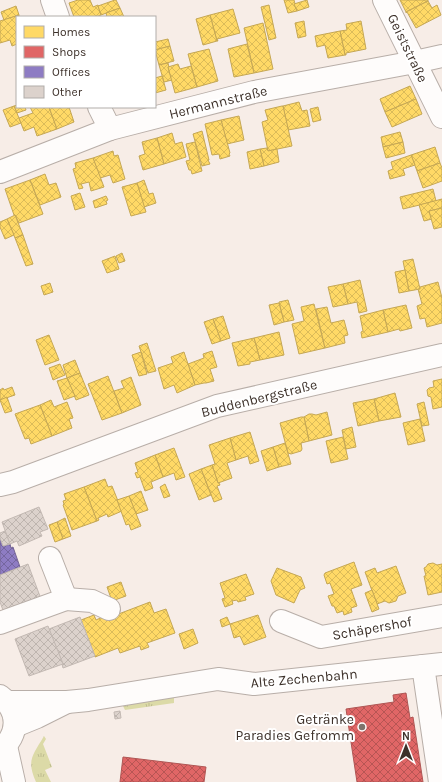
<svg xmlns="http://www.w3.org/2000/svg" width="442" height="782" font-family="Karla,sans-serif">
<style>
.grass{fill:url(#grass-tufts)}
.homes{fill:url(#homes-cross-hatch);stroke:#c5a754}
.shops{fill:url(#shops-cross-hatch);stroke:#af5654}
.offices{fill:url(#offices-cross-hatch);stroke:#766695}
.building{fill:url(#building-cross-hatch);stroke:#c3b9b3}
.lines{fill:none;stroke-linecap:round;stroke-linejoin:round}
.minor-casing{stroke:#b8aea8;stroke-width:24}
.major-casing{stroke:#b8aea8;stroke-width:24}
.minor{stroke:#fefcfb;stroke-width:22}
.major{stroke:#fefcfb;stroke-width:22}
.poi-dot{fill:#7e736c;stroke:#fff;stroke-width:1.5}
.labels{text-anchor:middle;stroke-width:4;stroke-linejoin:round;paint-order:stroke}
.street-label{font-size:14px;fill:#3d312a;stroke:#fff}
.poi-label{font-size:14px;fill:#3d312a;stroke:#fff;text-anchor:end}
</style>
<defs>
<pattern id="grass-tufts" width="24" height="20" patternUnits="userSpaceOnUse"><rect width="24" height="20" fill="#dcdaa7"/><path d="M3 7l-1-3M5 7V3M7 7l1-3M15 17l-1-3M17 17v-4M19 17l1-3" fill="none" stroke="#bebc90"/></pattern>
<pattern id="homes-cross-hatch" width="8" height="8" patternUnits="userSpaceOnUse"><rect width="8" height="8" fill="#ffd966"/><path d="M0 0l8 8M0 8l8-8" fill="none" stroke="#dbbb59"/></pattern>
<pattern id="shops-cross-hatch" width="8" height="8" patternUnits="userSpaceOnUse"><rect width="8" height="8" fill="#e06666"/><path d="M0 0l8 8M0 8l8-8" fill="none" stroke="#b75554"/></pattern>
<pattern id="offices-cross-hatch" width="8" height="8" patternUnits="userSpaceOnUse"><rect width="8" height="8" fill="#8e7cc3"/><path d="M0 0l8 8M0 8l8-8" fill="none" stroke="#75669f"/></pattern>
<pattern id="building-cross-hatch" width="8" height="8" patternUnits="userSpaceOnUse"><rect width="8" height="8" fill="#dcd2cc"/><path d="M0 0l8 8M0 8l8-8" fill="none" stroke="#beb5af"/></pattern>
</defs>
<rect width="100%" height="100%" fill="#f7ede7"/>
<!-- grass -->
<g class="grass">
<path d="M174,696V703L125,710L121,702Z"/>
<path d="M44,736L46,739L43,744L52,767L45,770L51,782H36C26,760 33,755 44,736Z"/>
</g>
<!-- homes -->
<g class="homes">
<path d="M78,0H90L93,7L98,5L101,15L96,17H74L69,3Z"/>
<path d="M115,0H116L120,8L101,15L98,6Z"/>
<path d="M284,0H294L297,11L288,13Z"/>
<path d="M307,0L309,7L297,11L294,4Z"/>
<path d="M400,0H428V1L406,12Z"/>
<path d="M428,1L432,8L437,5L441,15L416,28L407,12L406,13V12Z"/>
<path d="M269,5L276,38L269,40L261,7Z"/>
<path d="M16,6L19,15L4,20L1,12Z"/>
<path d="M120,8L124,17H107L106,13Z"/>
<path d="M233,9L240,33L217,39L218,41H217L210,15Z"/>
<path d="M19,15V17H17V31H16L17,44L12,46L10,40L0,43V21Z"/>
<path d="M210,15L217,41L203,45L196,19Z"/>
<path d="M304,21L306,36L298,38L295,23Z"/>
<path d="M361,21L366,49L346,53V55H345L340,31L347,30L346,24Z"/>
<path d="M263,23L273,69L254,73L244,28Z"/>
<path d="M340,31L345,55L328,58L325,45L317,47L315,36Z"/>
<path d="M168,39L170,46L155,50V42Z"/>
<path d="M247,44L254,73L234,77L228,49Z"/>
<path d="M170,46L174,61L159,65L155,50Z"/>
<path d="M209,49L218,81L197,87L188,54Z"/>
<path d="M168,63L169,67H168L172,80L164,82L159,65Z"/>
<path d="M178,64L180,69L191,66L197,87L175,93L168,67Z"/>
<path d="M162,76L166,90L155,93V78Z"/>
<path d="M410,86L416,99L385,112L380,99Z"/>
<path d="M416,99L422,114L392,127L385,112Z"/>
<path d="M299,102L302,111L307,110L310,126L288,130L283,106Z"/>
<path d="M17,105V107H25L26,110L17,113L14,106Z"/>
<path d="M14,106L21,123L10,127L3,110Z"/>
<path d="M282,106H283L292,146L268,151L262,122L268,120L265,110Z"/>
<path d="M30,107H49L57,129L37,136L34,127L24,131L19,118L33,113Z"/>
<path d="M49,107H69L74,122L57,129Z"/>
<path d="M318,107L321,120L313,122L310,109Z"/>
<path d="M239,116L244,140L227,144L221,120Z"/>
<path d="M221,120L230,153L229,154L230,156L220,159L219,154L212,155L205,124Z"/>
<path d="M202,131L209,160H208L210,164L202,166L193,134Z"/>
<path d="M400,132L403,142L383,147L381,137Z"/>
<path d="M172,133L175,144L182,142L186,157L164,164L157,138Z"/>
<path d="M157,138L164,164L143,170L139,156L145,154L142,142Z"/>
<path d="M195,142L202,171L192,174L191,170H189L186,161L190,160L186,144Z"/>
<path d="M403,142L405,153L386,158L383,147Z"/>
<path d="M435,147L440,163L417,171L411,155Z"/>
<path d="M267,148L268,151L277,149L279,162L264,166L260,149Z"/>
<path d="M260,149L264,166L250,169L247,152Z"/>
<path d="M113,151L114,156L118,155L125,179L113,183L110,175L100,178L93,158Z"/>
<path d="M411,155L415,165L403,169L405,175L390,179L388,171L393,169L391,162Z"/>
<path d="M93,158L104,187L91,191L89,182L81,184L83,188L79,189L73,169L76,168L75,163Z"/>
<path d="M440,163L442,168V181L423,188L417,171Z"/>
<path d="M45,174L49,185L56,183L61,197L40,205L30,180Z"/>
<path d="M30,180L43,214L19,223L15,215H14L5,189Z"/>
<path d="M144,180L149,194L153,193L156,203L144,207L137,183Z"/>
<path d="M137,183L146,212L131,216L122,187Z"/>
<path d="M433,189L436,201L403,209L400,197Z"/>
<path d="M80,193L85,207L75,210L71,196Z"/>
<path d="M106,196L108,200L106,201L107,204L95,208L93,201Z"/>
<path d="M442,199V208L429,211L432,219L424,221L419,205Z"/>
<path d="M442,208V227L434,229L429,211Z"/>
<path d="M15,215L23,235L15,238L7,219Z"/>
<path d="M7,219L14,235L5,239L0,227V222Z"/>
<path d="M23,235L33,264L26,266L15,238Z"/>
<path d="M122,253L125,261L119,263L116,256Z"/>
<path d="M115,256L119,269L107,273L102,261Z"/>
<path d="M413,259L420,289L409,291L403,261Z"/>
<path d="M405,270L409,291L399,293L395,272Z"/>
<path d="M360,280L367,311L359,313L357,302L348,304L343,284Z"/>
<path d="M438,282L442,298V323L427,327L425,318L420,319L417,306L422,304L418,289H420V287Z"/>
<path d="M50,283L53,292L44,295L41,286Z"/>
<path d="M343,284L348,304L333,307L328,287Z"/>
<path d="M288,300L294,320L284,322L279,302Z"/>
<path d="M279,303L284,322L274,325L269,305Z"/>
<path d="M314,304L325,348L299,354L292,324L304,321L301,307Z"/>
<path d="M406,305L412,328L400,331L399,329L388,332L383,310Z"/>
<path d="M327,307L331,323L344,320L348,335L344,336L345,343L325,348L316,309Z"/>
<path d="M383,310L388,332L362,338L361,332L363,331L360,316Z"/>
<path d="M223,316L230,338L221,341L213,319Z"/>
<path d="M213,319L221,341L212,344L204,322Z"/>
<path d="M279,332L284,355L260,360L254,338Z"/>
<path d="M49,335L59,360L45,365L36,340Z"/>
<path d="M254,338L260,360L250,362V364L238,366L232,343Z"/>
<path d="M147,343L156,371L148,373L139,346Z"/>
<path d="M212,351L217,367L210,369L214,381L206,383H204L195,385L188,364L204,358L203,354Z"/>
<path d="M141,352L147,374L139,376L132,355Z"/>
<path d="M184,352L195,385L177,393L174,385L164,389L158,368L173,363L171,357Z"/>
<path d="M75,360L80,373L67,378L63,365Z"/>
<path d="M60,364L65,375L53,380L49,368Z"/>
<path d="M80,373L89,395L76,400L67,378Z"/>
<path d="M108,376L122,413L102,420L88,384Z"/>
<path d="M131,377L141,405L122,413L114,391L124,388L121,381Z"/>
<path d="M67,378L75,396L64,400L57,381Z"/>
<path d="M442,379V407L433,409L431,397L428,396L427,390L429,388L434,387L433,381Z"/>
<path d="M12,387L15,395L0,400V390L3,388L4,390Z"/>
<path d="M395,393L401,417L379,421L374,399Z"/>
<path d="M7,397L12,411L5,413L0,400Z"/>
<path d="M374,399L379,421L358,426L353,403Z"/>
<path d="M51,400L54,407L67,402L73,418L69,419L72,428L52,436L40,405Z"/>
<path d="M424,402L429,425L422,426L417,404Z"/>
<path d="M40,405L52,436L31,444L29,438L25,439L15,414Z"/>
<path d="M327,412L332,435L309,441L304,417L309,414H312L316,415Z"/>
<path d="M301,417H304L309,441L301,443L302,449L301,451L291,454L288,453L280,423Z"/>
<path d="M420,419L425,441L408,445L403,423Z"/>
<path d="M352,427L356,447L346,449L342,430Z"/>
<path d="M250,432L259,461L250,464L248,456L236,460L230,438Z"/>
<path d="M343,437L348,459L331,463L326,441Z"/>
<path d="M230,438L236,460L227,463L232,478L218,483L212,465L215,464L209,445Z"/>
<path d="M285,443L291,464L279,467L273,447Z"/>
<path d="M273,447L279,467L267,471L261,451Z"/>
<path d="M174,448L185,477L176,480L174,473L163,477L155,455Z"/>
<path d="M155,455L163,477L151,482L153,488L145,491L140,477L137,478L135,473L138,472L135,463Z"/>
<path d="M212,465L218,483H219L220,485L217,486L222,499L214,502L201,469Z"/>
<path d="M201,469L211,495L199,500L189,474Z"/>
<path d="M105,479L108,487L112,486L122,511L108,517L107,514L98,518L99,520L97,521L84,487Z"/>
<path d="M165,484L170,496L164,498L160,487Z"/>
<path d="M84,487L97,521L72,530L63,505L64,504L63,501L66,500L64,494Z"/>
<path d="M141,491L148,510L136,514L129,496Z"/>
<path d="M129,496L141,526L131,530L129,524L126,525L117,500Z"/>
<path d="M65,518L71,536L63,539L57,522Z"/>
<path d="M57,522L63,539L55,542L49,525Z"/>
<path d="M354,562L362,585L351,589L357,606L351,608L352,612L344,615L343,611L337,613L334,606H332L328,596L334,594L330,583L327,584L324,575L325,573Z"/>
<path d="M433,563L437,565L442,564V592L428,595L424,576H426L424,568L426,567L428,564Z"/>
<path d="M396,566L406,593L398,596L396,601L389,603L385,601L377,604L365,572L375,568L377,573Z"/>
<path d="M277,568L301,577L305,588L300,590L294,603L276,595L271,581Z"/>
<path d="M246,574L254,594L245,597L246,600L238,602L237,600L232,601L233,604L225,607L222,599L225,598L220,583Z"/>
<path d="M121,582L126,596L112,601L107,587Z"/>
<path d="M372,590L379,609L372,612L365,593Z"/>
<path d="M150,602L154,613L166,609L175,633L147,643L149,647L141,650L140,646L120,653L118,648L95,657L81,620L94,615L96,620L107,615L108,618Z"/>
<path d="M258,615L266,637L244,645L240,636L234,638L230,624Z"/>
<path d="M227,617L230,624L222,627L220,620Z"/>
<path d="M193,629L198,643L184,649L179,634Z"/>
</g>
<!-- shops -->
<g class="shops">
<path d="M406,693L410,718L413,717L423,782H357L346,709L394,702L393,695Z"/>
<path d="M123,757L206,767L204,782H120Z"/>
</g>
<!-- offices -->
<path class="offices" d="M0,538L3,546L10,544L11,548L13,547L20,567L0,575Z"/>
<!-- building -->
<g class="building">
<path d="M39,507L48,529L40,532L42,536L19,546L17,541L10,544L2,522Z"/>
<path d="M5,531L10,544L3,546L0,538V533Z"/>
<path d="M28,564L41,599L4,613L0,602V575Z"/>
<path d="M80,617L95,656L63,668L62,664H63L49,629Z"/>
<path d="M48,626L63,664L29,676L15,639Z"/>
<path d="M120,711L121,718L115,719L114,712Z"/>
</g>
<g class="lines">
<!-- minor casing -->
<g class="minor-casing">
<g id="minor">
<path d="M52,0L58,17"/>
<path d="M384,0L442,117"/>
<path d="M99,107L110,129"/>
<path d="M0,172L110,129L254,92L415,62L442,56"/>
<path d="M0,485L13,482L217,406L442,355"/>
<path d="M66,599L92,601L109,609"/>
<path d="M281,621L321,637L442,616"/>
<path d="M0,623L66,599L50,558"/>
<path d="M423,666L440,782"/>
<path d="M7,702H67L37,717L15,726"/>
<path d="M67,702L88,700L218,679L254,684L442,664"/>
</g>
</g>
<!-- major casing -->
<g class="major-casing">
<g id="major">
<path d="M0,696C20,711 19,735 0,750"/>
<path d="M6,746L14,782"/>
</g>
</g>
<!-- minor -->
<use href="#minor" class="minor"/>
<!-- major -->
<use href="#major" class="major"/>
</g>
<!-- markers -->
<circle class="poi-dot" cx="362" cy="727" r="4"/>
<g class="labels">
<!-- street labels -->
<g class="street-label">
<text transform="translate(408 48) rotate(64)" y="5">Geiststraße</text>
<text transform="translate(218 102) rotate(-14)" y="5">Hermannstraße</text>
<text transform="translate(259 398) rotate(-14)" y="5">Buddenbergstraße</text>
<text transform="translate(372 628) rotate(-10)" y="5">Schäpershof</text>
<text transform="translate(304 678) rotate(-5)" y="5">Alte Zechenbahn</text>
</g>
<!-- poi labels -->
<g class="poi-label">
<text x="354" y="724">Getränke<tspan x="354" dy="16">Paradies Gefromm</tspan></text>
</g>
</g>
<!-- legend -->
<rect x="16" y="16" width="140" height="92" fill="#ffffff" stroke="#b1adaa"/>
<rect x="24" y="26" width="20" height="12" fill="#ffd966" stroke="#b1adaa"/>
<text x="52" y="36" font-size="12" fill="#3d312a">Homes</text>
<rect x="24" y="46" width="20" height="12" fill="#e06666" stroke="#b1adaa"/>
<text x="52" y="56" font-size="12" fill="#3d312a">Shops</text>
<rect x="24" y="66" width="20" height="12" fill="#8e7cc3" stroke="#b1adaa"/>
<text x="52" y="76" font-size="12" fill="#3d312a">Offices</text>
<rect x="24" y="86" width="20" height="12" fill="#dcd2cc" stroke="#b1adaa"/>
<text x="52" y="96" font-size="12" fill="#3d312a">Other</text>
<!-- north arrow -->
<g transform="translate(406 746)" stroke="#ffffff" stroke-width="3" paint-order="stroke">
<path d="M0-3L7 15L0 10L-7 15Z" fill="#3d312a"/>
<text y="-6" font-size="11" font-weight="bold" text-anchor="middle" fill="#3d312a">N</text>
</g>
</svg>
